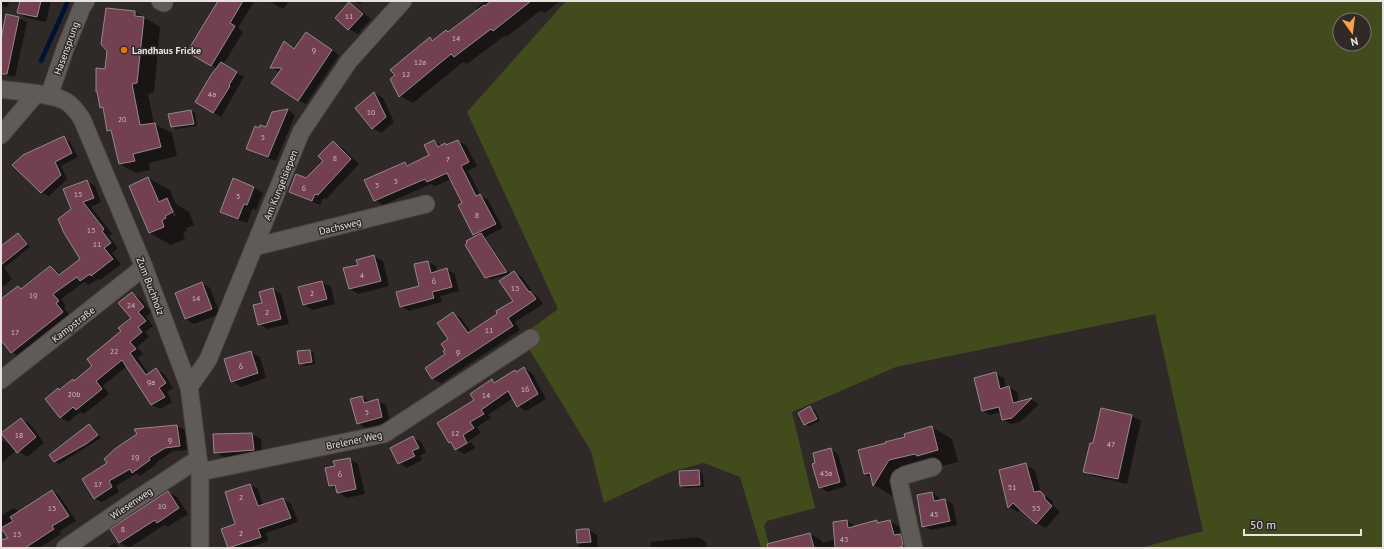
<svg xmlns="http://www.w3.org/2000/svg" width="1384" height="549" font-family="'PT Sans',sans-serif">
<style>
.green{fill:#414b1c;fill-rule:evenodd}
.shadow{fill:#0007;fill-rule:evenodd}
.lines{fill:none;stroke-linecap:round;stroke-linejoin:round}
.stream{stroke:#001235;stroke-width:4.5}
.building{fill:#734051;stroke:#928a8c}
.minor-casing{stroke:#494442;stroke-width:19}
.minor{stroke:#615b57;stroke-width:17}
.food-dot{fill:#e8710a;stroke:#2f2927;stroke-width:1.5}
.labels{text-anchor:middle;stroke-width:3;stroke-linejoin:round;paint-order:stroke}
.number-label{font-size:8px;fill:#c9babd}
.street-label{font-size:10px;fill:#e6e3e1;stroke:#2f2927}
.poi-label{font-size:10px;font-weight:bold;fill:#e6e3e1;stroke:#2f2927;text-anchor:start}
</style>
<rect width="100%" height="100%" fill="#2f2927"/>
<!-- green -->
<path class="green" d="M566,1H1383V548H1140L1203,531L1155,314L896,367L792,412L815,508L767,521L764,526L770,548H761L740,477L704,463L670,472L604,503L591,451L521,336L558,309L467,112ZM1340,20H1364V44H1340Z"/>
<!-- shadow -->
<g class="shadow">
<path d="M1,1H10L6,8L1,5Z"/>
<path d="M21,1H51L46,22L27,18L18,13Z"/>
<path d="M219,1L254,2L238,28L243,32L223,65L244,77L221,117L196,102L217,69L189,51Z"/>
<path d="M269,1H289L283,9Z"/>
<path d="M354,1H363L360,4Z"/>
<path d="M486,1H560L545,13L540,11L506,37L504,36L467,64L463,62L413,103L400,96L430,39L434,40L449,33L478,10L476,8Z"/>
<path d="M349,3L358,8L371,19L358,34L349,29Z"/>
<path d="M135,12L160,27L154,92L148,94L154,124L172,133L177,156L149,163L150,170L136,173L120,164L113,133L108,130L104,109L101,107L98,92L97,91Z"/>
<path d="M18,18L27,22L15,77L1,74V34L3,35Z"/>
<path d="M313,38L339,55L306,104L298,100L280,72L272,68L284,43L295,50Z"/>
<path d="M374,93L383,98L394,122L381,133L373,128Z"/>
<path d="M288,110L295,115L276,161L255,153L247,148L267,129L273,113Z"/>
<path d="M191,111L195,113L197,126L176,129L172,127Z"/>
<path d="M63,138L70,142L78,157L61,166L67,179L49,196L42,193L14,165Z"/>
<path d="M434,141L442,146L445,144L448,146L458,141L466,145L477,166L468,171L481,196L488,200L503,228L485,237L510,274L490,280L486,277L478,236L474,234L464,204L452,179L435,186L431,184L383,205L375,200L405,163L411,166L430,155Z"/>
<path d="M333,142L341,147L359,164L326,199L323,198L320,205L298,196L290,192L306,179L324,161Z"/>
<path d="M148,178L170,190L176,204L189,212L194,225L186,228L187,231L183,232L185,239L171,245L150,233ZM171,208H173L176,216L174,217Z"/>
<path d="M234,180L254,187L263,193L256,210L253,208L247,223L230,217L221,212Z"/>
<path d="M86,181L95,186L101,202L91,207L112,234L109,236L118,248L112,253L121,264L100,280L98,279L89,285L84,282L61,299L66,306L64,308L71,317L20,357L12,352L1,339V300L18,287L22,289L50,267L61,274L82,260L72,210Z"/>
<path d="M18,234L22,236L30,247L4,268L12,279L4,286L1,284V247Z"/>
<path d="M374,256L383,261L389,286L358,294L350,289L359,266Z"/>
<path d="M428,262L436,266L437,272L447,269L455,274L459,291L440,296L442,302L409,311L401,306L420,287Z"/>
<path d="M514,272L522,277L534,294L538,296L543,304L515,322L520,330L441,383L433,379L426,368L446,355L453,313L461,318L471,332L499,314L514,301Z"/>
<path d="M322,282L331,287L335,304L313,310L304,305Z"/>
<path d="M202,283L210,288L220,314L194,324L186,319L177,293Z"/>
<path d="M272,289L281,294L289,324L267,329L259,324L263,304Z"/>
<path d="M132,293L140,298L151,312L146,317L153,326L145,332L149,337L137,347L143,354L138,358L149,374L156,369L164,374L173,388L167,392L172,402L160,409L152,405L127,366L103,386L109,394L84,414L80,412L68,422L60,417V391L74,382L94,366L132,318Z"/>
<path d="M310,351L314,353L315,364L304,366L300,363Z"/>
<path d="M251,352L260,357L266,378L241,387L232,381Z"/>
<path d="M524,368L532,373L546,399L526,411L518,406L513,398L488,415L491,418L477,427L481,433L459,447V449L471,442L475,448L464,454L456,449L453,444L450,442L476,401L492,380L496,383L515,371L518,372Z"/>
<path d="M996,374L1004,378L1006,388L1009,387L1017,392L1019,403L1032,400L1039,404L1020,422L1011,424L1003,420L1001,412L990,415L983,411Z"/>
<path d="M362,397L371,402L378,401L386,405L390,422L366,428L358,423L351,400Z"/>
<path d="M810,408L815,410L820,421L809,426L805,424Z"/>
<path d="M1102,410L1132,416L1141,421L1127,484L1093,476L1084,471L1094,445Z"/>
<path d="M21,419L30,424L44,443L27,457L17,450L1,463V440L13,445Z"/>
<path d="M90,425L94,428L101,438L59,464L55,462L50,455Z"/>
<path d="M177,426L185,430L187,450L173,451L156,463L157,464L140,476L136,474L116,486L119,492L102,502L94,498L109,464L138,434L136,430Z"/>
<path d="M932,427L952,439L958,462L938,467L910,472L894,497L874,485L872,478L865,474L906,437Z"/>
<path d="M252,434L261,439L262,455L224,457L215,452Z"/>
<path d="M413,437L421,442L426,452L420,456L422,460L407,468L399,463Z"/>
<path d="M830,449L838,454L847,486L828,492L820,487Z"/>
<path d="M350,459L358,464L365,494L347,498L338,492V490L330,485L336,467Z"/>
<path d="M1026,465L1035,470L1041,493L1053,501V505L1060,512L1046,528L1037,523L1021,509L1018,512L1009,507L1000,471Z"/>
<path d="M699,471L703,474L704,487L685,488L681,486Z"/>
<path d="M250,485L258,489L263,506L283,499L291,504L298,522L266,533L268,541L249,548H229L223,530L237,525Z"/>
<path d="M52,491L59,495L76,521L60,531L61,534L39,548H15L1,525V516L14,508L20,512Z"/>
<path d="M168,492L177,497L188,514L167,527L164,525L129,548L120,543L111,530Z"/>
<path d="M932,493L940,498L941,501L945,500L953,504L957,525L931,530L923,526Z"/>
<path d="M847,521L856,527L877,521L880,523L890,521L901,528L914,548H792L810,534L821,540L822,543L835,539L834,523Z"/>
<path d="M589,530L597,535L598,548H579L577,531Z"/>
<path d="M698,537L706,542L707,548H651V542Z"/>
<path d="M114,543L120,548H107Z"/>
<path d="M726,547H744L747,548H726Z"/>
</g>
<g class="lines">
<!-- stream -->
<path class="stream" d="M41,61L68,1"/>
</g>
<!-- building -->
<g class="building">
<path d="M20,1H41L37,17L17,13Z"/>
<path d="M218,1H243L230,23L235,26L211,66L187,52Z"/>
<path d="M491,1H531L493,31L491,29L454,57L451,54L399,97L390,79L395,75L390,70L430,37L432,41L446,30L448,32L484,5L485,6Z"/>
<path d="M349,2L363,14L348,30L335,18Z"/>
<path d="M106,8L135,11V16L144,17L137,83L132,84L140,125L155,123L161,147L133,154L135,161L119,164L111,130L107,131L103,107L100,108L97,91L96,92V68L105,69L107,51L101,44Z"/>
<path d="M6,14L19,17L7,74H1V39Z"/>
<path d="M306,32L332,50L298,101L271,83L282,68H270L284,41L294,49Z"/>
<path d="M221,62L237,72L229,85L230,86L213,113L195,102L211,75Z"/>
<path d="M374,92L386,117L372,129L355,108Z"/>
<path d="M288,109L268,157L246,149L255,126L259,128L260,125L266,127L272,112Z"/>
<path d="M191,110L194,124L171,127L168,114Z"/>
<path d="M64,136L72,153L55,162L61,175L41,193L12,165L23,155Z"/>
<path d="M434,140L438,147L445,143L446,145L458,140L469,162L461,166L476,196L480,194L496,224L473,235L458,205L462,203L447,173L427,182L425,179L374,201L364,180L405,162L407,166L429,155L424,145Z"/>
<path d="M333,141L351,159L318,195L315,194L312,201L289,192L296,174L306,178L323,161L318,156Z"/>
<path d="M148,177L159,202L167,198L173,212L165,216L166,218L162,220L164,227L149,233L129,186Z"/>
<path d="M233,178L254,187L247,205L244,204L238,219L220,212Z"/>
<path d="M87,180L94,198L83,202L104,229L102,231L111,243L104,248L113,259L91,276L90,274L80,281L77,277L53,294L59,301L56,303L63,312L11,353L1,340V299L18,286L21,289L50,266L59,275L80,259L64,233L58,219L71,209L63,189Z"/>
<path d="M18,233L27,244L1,265V246Z"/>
<path d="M481,233L507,272L485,278L465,245L467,243L466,241Z"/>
<path d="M374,255L381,281L349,289L343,268L358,265L356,260Z"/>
<path d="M428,261L431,273L447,268L452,287L432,292L434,298L400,307L396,292L419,286L414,264Z"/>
<path d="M514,271L529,292L530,291L536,299L508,318L513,326L432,379L425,368L445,354L443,351L445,350L441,344L448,339L437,323L453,312L468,333L497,314L496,311L513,301L499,281Z"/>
<path d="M322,281L327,299L303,305L298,287Z"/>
<path d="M202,282L212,309L185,319L175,293Z"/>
<path d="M273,288L281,319L258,325L253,305L262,303L259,292Z"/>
<path d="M132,292L144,307L138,312L146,321L138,327L142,332L130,342L136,349L130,353L146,375L156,368L166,383L159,388L165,397L151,405L122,360L96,381L102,389L76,410L73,407L60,418L45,399L58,388L59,390L73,379L74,381L92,366L87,359L121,331L118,328L131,318L118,303Z"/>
<path d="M310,350L312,362L299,364L297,351Z"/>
<path d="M251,351L258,373L231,382L224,359Z"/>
<path d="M524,367L538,394L517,407L508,391L481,410L484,414L470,422L474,428L463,435L467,443L455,450L451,442L449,443L437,423L474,400L470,394L492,379L494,383L515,370L516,372Z"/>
<path d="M996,372L1000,389L1009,386L1013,403L1032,398L1012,418L1002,420L999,407L982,411L974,378Z"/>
<path d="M362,396L364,403L378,399L382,417L357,424L350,399Z"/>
<path d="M810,406L817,419L804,425L798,413Z"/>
<path d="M1101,408L1132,415L1118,479L1083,472L1090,443H1093Z"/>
<path d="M21,418L36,437L17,453L1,433Z"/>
<path d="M89,424L98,435L86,444L54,462L49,455Z"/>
<path d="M177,425L180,446L165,448L149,458L150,460L132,473L130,469L109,481L112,487L94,499L82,479L107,463L104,459L116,448L137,434L134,429Z"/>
<path d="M932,426L938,450L917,456L915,454L889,460L873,486L870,473L864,474L858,450L886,443L885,442L905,437L904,434Z"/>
<path d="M252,433L254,450L214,453L213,434Z"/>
<path d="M413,436L419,448L412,451L415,456L398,464L390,448Z"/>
<path d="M831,448L840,482L819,488L812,464L815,463L813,453Z"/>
<path d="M350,458L356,489L337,493L335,485L329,486L325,468L335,466L333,461Z"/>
<path d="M1026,463L1034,492L1040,491L1044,495L1045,499L1052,506L1036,524L1013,503L1008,508L999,470Z"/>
<path d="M699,470L700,485L680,486L679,471Z"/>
<path d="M250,484L258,506L283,498L291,518L258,529L261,537L228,548L221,529L235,524L225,492Z"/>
<path d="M52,490L69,516L52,526L54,529L25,548H1V540L8,538L1,528L13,521L10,517Z"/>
<path d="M168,491L179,508L157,523L155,520L119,543L110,529Z"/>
<path d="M932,492L934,501L945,499L950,521L922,527L917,495Z"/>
<path d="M847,520L848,528L877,520V523L890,520L894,535L901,534L903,546L897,548H835L833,522Z"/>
<path d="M583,529H589L591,542L577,543L576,530Z"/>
<path d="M810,533L814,548H768L767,544Z"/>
</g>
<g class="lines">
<!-- minor casing -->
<g class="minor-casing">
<g id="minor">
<path d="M160,1L164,3"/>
<path d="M1,89C18,92 53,93 67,102C73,106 78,113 82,119L144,267L189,387L200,472V548"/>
<path d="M49,96L65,49L82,7L86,1"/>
<path d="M1,135L36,94"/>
<path d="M254,247L426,204"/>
<path d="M1,380L144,267"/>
<path d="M189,387L208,360L301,132L349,61L403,1"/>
<path d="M200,472L384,434L531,338"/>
<path d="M65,548L134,501L198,459"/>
<path d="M914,548L899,481L900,478L905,475L933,467"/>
</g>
</g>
<!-- minor -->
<use href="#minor" class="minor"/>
</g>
<!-- markers -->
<circle class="food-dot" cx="124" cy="50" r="4"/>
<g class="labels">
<!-- number labels -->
<g class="number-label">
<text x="349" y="19">11</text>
<text x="456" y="41">14</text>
<text x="314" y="53">9</text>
<text x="420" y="65">12a</text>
<text x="406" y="77">12</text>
<text x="212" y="97">4a</text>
<text x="371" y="115">10</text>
<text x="122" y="122">20</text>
<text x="263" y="140">5</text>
<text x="335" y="161">8</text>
<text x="448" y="162">7</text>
<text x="396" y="184">5</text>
<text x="377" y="188">3</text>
<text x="304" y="191">6</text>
<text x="78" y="197">15</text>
<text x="238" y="199">3</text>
<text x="477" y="218">8</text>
<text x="91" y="233">13</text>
<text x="97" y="247">11</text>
<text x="362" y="278">4</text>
<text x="434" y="284">6</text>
<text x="515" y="291">13</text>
<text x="312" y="296">2</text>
<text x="33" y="298">19</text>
<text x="196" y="301">14</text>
<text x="131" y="308">24</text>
<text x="267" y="315">2</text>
<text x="489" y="333">11</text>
<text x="15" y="335">17</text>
<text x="114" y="354">22</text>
<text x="458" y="355">9</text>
<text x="241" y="369">6</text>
<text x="151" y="385">9a</text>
<text x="525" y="392">16</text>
<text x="74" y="397">20b</text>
<text x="486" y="398">14</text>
<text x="367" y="415">5</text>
<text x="455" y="436">12</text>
<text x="19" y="438">18</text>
<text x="170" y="443">9</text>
<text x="1111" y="447">47</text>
<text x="135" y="460">19</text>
<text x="826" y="476">43a</text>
<text x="340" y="477">6</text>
<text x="98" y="487">17</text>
<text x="1012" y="490">51</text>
<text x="241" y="500">2</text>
<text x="162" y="509">10</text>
<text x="52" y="511">15</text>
<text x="1036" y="511">53</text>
<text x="934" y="517">45</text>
<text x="123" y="532">8</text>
<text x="241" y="536">2</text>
<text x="17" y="537">13</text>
<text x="844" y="542">43</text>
</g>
<!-- street labels -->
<g class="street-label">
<text transform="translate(66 48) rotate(-70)" y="4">Hasensprung</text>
<text transform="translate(280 185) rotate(-68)" y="4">Am Kungelsiepen</text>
<text transform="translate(340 226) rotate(-14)" y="4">Dachsweg</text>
<text transform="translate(151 286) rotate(69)" y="4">Zum Buchholz</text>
<text transform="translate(73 324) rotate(-38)" y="4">Kampstraße</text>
<text transform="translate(354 440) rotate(-12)" y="4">Brelener Weg</text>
<text transform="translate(131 503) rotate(-34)" y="4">Wiesenweg</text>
</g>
<!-- poi labels -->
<g class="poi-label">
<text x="132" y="54">Landhaus Fricke</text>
</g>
</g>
<!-- border -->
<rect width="1384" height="549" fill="none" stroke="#e6e3e1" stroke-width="4"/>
<!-- north arrow -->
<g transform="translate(1352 32) rotate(166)"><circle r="19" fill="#2f2927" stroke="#787371"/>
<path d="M0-3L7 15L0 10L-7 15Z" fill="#f9a04c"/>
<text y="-6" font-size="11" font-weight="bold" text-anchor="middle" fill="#e6e3e1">N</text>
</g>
<!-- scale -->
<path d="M1244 529v6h117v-6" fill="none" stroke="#e6e3e1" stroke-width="2"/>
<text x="1250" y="529" font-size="12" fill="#e6e3e1" stroke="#2f2927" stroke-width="3" paint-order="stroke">50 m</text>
</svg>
